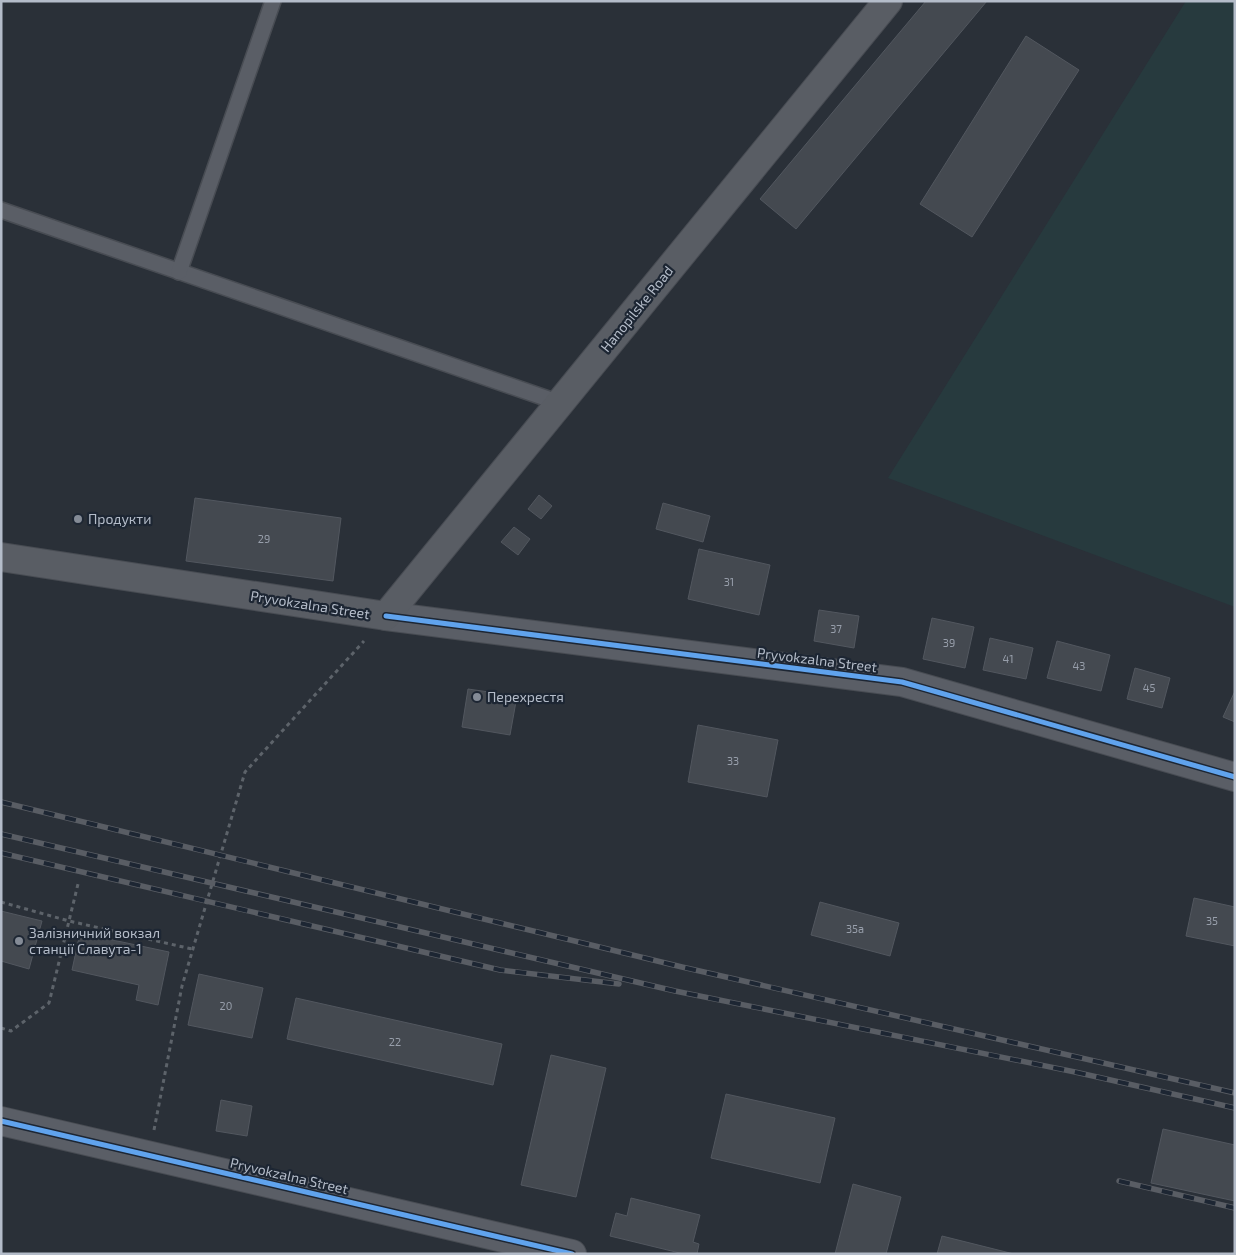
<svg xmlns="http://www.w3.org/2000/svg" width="1236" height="1255" font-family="'Exo 2',sans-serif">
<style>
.green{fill:#273a3e}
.building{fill:#444950;stroke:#52575f}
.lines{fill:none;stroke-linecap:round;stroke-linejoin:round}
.service-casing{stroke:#484c53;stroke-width:18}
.minor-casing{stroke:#484c53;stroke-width:30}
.tertiary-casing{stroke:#484c53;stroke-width:30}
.secondary-casing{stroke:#484c53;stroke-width:30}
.path{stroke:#5d636a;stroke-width:3;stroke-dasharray:4 4;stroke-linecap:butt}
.service{stroke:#5a5e66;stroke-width:15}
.minor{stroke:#5a5e66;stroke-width:28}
.tertiary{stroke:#5a5e66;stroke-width:28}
.secondary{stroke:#595d64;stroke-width:28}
.rail-casing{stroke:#595d64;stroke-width:5.5}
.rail{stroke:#1d2633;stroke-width:4;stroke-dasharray:11;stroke-linecap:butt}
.cycleway-casing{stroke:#1d2633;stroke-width:8}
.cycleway{stroke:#60a3ed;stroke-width:5}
.poi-dot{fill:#848b96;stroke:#1d2633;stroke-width:2}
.labels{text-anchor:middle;stroke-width:4.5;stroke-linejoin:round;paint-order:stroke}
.number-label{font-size:11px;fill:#989fab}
.street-label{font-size:14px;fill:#b4bcc9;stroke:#1d2633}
.poi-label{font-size:14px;fill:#b4bcc9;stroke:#1d2633;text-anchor:start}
</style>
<rect width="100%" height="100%" fill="#2a3038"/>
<!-- green -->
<path class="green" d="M1186,1H1235V607L888,478Z"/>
<!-- building -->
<g class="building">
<path d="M926,1H987L796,229L760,199Z"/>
<path d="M1026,36L1079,70L972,237L920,204Z"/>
<path d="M539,495L552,506L541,519L528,509Z"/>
<path d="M195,498L341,518L333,581L186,561Z"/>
<path d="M663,503L710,516L703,542L656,529Z"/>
<path d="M514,527L530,539L518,555L501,542Z"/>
<path d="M699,549L770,565L759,615L688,599Z"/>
<path d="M819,610L859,616L854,648L814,641Z"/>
<path d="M932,618L974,627L965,668L923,659Z"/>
<path d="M990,638L1033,648L1026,679L983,670Z"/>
<path d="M1057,641L1110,655L1101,691L1047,678Z"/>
<path d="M1135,668L1170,678L1162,708L1127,699Z"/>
<path d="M468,689L517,696L510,735L462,727Z"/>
<path d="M1235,691V722L1223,717Z"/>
<path d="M698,725L778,740L767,797L688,782Z"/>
<path d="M1194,898L1235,907V946L1186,936Z"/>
<path d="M820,902L899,923L890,956L811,935Z"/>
<path d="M1,911L42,921L29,969L1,961Z"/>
<path d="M80,933L169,952L158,1005L136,1000L139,985L72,970Z"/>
<path d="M199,974L263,988L252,1038L188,1025Z"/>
<path d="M296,998L502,1044L493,1085L287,1039Z"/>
<path d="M551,1055L606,1068L576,1197L521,1185Z"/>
<path d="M726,1094L835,1118L820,1183L711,1158Z"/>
<path d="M221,1100L252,1106L247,1136L216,1131Z"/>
<path d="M1163,1129L1235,1145V1201L1151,1183Z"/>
<path d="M853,1184L901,1197L886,1254H835Z"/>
<path d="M631,1198L700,1215L693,1242L699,1244L697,1254H684L610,1236L616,1213L627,1216Z"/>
<path d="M942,1236L1014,1254H937Z"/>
</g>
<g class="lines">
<!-- service casing -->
<g class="service-casing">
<g id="service">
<path d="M1,210L560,403"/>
<path d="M179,272L273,1"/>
</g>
</g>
<!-- minor casing -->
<g class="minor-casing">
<path id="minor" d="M1,1121L572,1254"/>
</g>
<!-- tertiary casing -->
<g class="tertiary-casing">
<path id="tertiary" d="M386,616L902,682L1235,777"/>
</g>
<!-- secondary casing -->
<g class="secondary-casing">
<path id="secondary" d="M1,557L386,616L888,1"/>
</g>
<!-- path -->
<g class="path">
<path d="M1,902L69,921L192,949"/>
<path d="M1,1028L11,1031L49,1003L78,884"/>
<path d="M154,1130L182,986L245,772L364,641"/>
</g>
<!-- service -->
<use href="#service" class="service"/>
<!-- minor -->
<use href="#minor" class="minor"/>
<!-- tertiary -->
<use href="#tertiary" class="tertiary"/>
<!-- secondary -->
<use href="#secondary" class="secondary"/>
<!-- rail casing -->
<g class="rail-casing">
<g id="rail">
<path d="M1,802L682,967L1235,1093"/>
<path d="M1,834L675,991L1075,1072L1235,1108"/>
<path d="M1,853L500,970L619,984"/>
<path d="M1119,1181L1235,1208"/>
</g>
</g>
<!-- rail -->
<use href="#rail" class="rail"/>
<!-- cycleway casing -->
<g class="cycleway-casing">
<g id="cycleway">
<path d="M386,616L902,682L1235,777"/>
<path d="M1,1121L572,1254"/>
</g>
</g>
<!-- cycleway -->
<use href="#cycleway" class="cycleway"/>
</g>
<!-- markers -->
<g class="poi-dot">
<circle cx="78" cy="519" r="5"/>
<circle cx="477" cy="697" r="5"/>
<circle cx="19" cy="941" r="5"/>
</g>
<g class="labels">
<!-- number labels -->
<g class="number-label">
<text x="264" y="543">29</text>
<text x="729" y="586">31</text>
<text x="836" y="633">37</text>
<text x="949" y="647">39</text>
<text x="1008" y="663">41</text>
<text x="1079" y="670">43</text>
<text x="1149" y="692">45</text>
<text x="733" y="765">33</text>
<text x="1212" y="925">35</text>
<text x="855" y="933">35а</text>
<text x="226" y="1010">20</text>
<text x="395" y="1046">22</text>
</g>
<!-- street labels -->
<g class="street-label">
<text transform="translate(637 309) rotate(-51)" y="5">Hanopilske Road</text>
<text transform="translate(310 605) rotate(9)" y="5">Pryvokzalna Street</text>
<text transform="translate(817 660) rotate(7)" y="5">Pryvokzalna Street</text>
<text transform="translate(289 1176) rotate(13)" y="5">Pryvokzalna Street</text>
</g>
<!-- poi labels -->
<g class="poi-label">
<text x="88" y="524">Продукти</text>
<text x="487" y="702">Перехрестя</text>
<text x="29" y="938">Залізничний вокзал<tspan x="29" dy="16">станції Славута-1</tspan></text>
</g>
</g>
<!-- border -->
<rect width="1236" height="1255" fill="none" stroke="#b4bcc9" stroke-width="5"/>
</svg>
